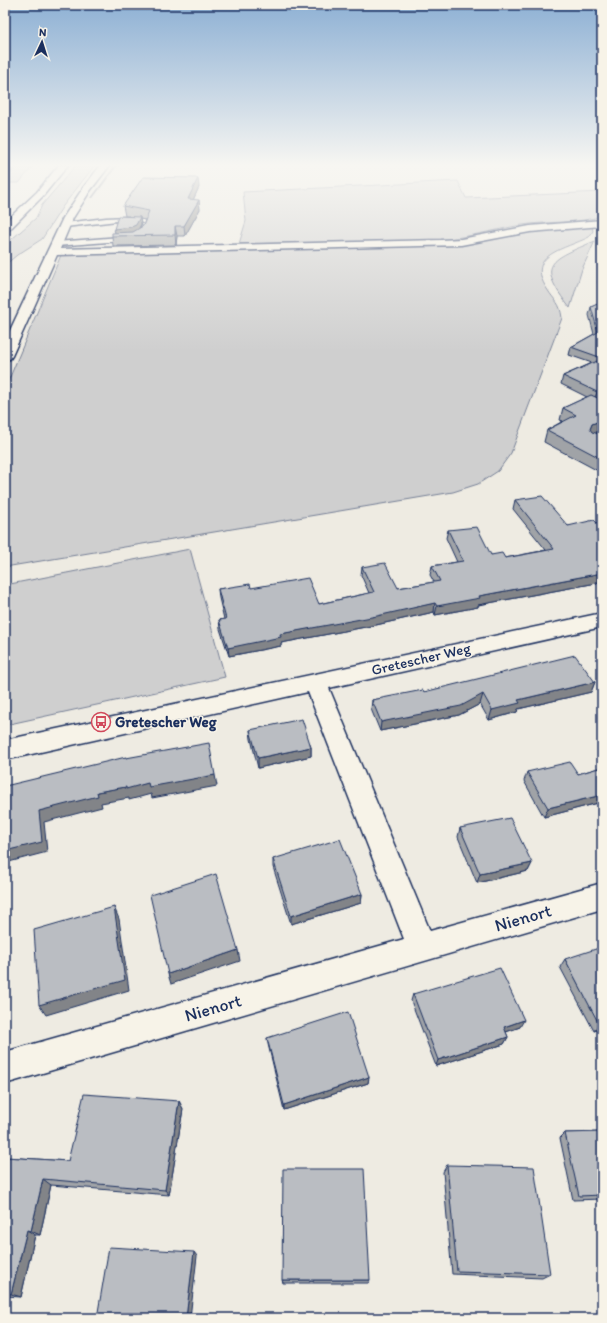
<svg xmlns="http://www.w3.org/2000/svg" width="607" height="1323" font-family="Itim,sans-serif">
<style>
.green{fill:#cfcfcf;stroke:#757f96}
.lines{fill:none;stroke-linecap:round;stroke-linejoin:round}
.stream{fill:#6e7992;fill-rule:evenodd}
.service-casing{stroke:#1b2f5e;stroke-width:3}
.minor-casing{stroke:#1b2f5e;stroke-width:3}
.motorway-casing{stroke:#1b2f5e;stroke-width:3}
.service{fill:#f7f3e8;fill-rule:evenodd}
.minor{fill:#f7f3e8;fill-rule:evenodd}
.motorway{fill:#f7f3e8;fill-rule:evenodd}
.wall{fill:#a0a3a7;stroke:#1b2f5e;fill-rule:evenodd}
.shaded-wall{fill:#828488;stroke:#1b2f5e}
.building{fill:#babdc2;stroke:#1b2f5e}
.labels{text-anchor:middle;stroke-width:3;stroke-linejoin:round;paint-order:stroke}
.street-label{font-size:15px;fill:#1b2f5e;stroke:#f7f3e8}
.poi-label{font-size:15px;font-weight:bold;fill:#1b2f5e;stroke:#f7f3e8;text-anchor:start}
.near-street-label{font-size:18px;fill:#1b2f5e;stroke:#f7f3e8}
</style>
<rect width="100%" height="100%" fill="#eeebe2"/>
<filter id="ink" filterUnits="userSpaceOnUse"><feTurbulence type="fractalNoise" baseFrequency=".025" numOctaves="2"/><feDisplacementMap in="SourceGraphic" scale="8" xChannelSelector="R" yChannelSelector="G"/><feConvolveMatrix kernelMatrix="1 2 1 2 8 2 1 2 1" color-interpolation-filters="sRGB"/></filter>
<g filter="url(#ink)">
<!-- green -->
<g class="green">
<path d="M8,165H34L19,183H5V170Z"/>
<path d="M76,165H95L63,206L42,239L17,255L5,265V245L36,218L42,205Z"/>
<path d="M458,181L466,198L602,192V216C577,224 548,221 522,225C493,230 466,238 437,240L239,244L246,221L243,192Z"/>
<path d="M592,227L593,231L589,237C566,249 524,254 547,289C555,302 560,302 562,318L511,453L498,471L478,484L453,492L5,567V389L61,255L224,250L443,246L468,244L536,231Z"/>
<path d="M595,241L582,269L570,308C535,263 550,260 595,241Z"/>
<path d="M190,549L225,677L5,725V585Z"/>
</g>
<g class="lines">
<!-- stream -->
<g class="stream">
<path d="M15,165H18L5,182V179Z"/>
<path d="M115,165H118L93,198H91Z"/>
</g>
<!-- service casing -->
<g class="service-casing">
<path id="service" d="M127,217L148,221L149,222L143,235L134,240L56,246L53,244L56,242L133,236L138,233L143,223L117,221L65,227L62,225L65,223L106,218Z"/>
</g>
<!-- minor casing -->
<g class="minor-casing">
<g id="minor">
<path d="M101,165H110L90,191L73,218L60,249L441,240L461,239L530,226L602,220V226L530,232L461,245L57,255L12,356L10,359L5,360V341L63,218L83,188Z"/>
<path d="M602,613V627L329,688L430,931L602,883V909L5,1084V1052L404,939L308,692L5,760V740Z"/>
</g>
</g>
<!-- motorway casing -->
<g class="motorway-casing">
<path id="motorway" d="M59,165H68L43,196L9,230L5,231V222L37,192Z"/>
</g>
<!-- service -->
<use href="#service" class="service"/>
<!-- minor -->
<use href="#minor" class="minor"/>
<!-- motorway -->
<use href="#motorway" class="motorway"/>
</g>
<!-- wall -->
<g class="wall">
<path d="M199,187L193,200L200,209L185,236H177L176,245L113,246L112,236L115,233L114,229L129,216H125L123,206ZM140,219L145,220L143,226L139,228L141,224Z"/>
<path d="M602,259V283H598Z"/>
<path d="M602,302V397L599,399L602,431L596,433L599,434H602V473L544,442L547,430L563,421L560,420L563,408L587,397L561,384L563,376L592,363L569,355L571,347L594,334L589,315L591,307Z"/>
<path d="M515,500L568,526H602V582L478,605V607L435,615L434,612L376,625L281,643V646L229,656L220,629L219,620L224,619L219,598L218,589L251,588L319,604L369,593L361,575L362,567L398,588L434,582L430,575L432,566L457,562L446,538L448,530L491,555L505,558L546,550L513,509Z"/>
<path d="M595,682L591,692L518,709L517,712L489,720L480,704L459,715L380,731L371,709L372,700L424,692Z"/>
<path d="M250,730L311,747V756L258,768L251,739Z"/>
<path d="M602,767V802L544,817L524,781L527,772L578,774Z"/>
<path d="M460,828L532,863L528,871L477,883L458,837Z"/>
<path d="M273,859L362,894L361,903L291,924L273,867Z"/>
<path d="M565,959L602,1028L594,1031L560,967Z"/>
<path d="M413,994L520,1027L506,1032L508,1037L504,1044L436,1066L411,1001Z"/>
<path d="M267,1038L369,1077L368,1083L284,1110L268,1044Z"/>
<path d="M179,1101L183,1109L169,1195L51,1185L40,1235H35L21,1297L5,1296V1157L68,1161Z"/>
<path d="M602,1132V1199L573,1200L560,1138L565,1133Z"/>
<path d="M447,1165L550,1274L542,1278L452,1274L443,1172Z"/>
<path d="M282,1280H370L368,1283H283Z"/>
</g>
<!-- shaded-wall -->
<g class="shaded-wall">
<path d="M198,178L199,187L189,209L188,199Z"/>
<path d="M199,200L200,209L185,236L184,226Z"/>
<path d="M140,217L141,224L137,232L116,236L114,229Z"/>
<path d="M175,226L177,236L176,245L175,235Z"/>
<path d="M602,390V397L594,401L597,392Z"/>
<path d="M602,420V431L589,436L590,429L592,424Z"/>
<path d="M602,573V582L478,605V607L435,615L437,606L479,596Z"/>
<path d="M435,603L434,612L376,625L281,643V646L229,656L228,648L280,634Z"/>
<path d="M595,682L591,692L518,709L517,712L489,720L492,710L518,700Z"/>
<path d="M483,694L480,704L459,715L380,731L381,722Z"/>
<path d="M311,747V756L258,768V758Z"/>
<path d="M215,775L217,786L152,798L151,794L129,800V798L101,803L102,807L44,822L47,852L5,863V851L39,811L97,792L148,783Z"/>
<path d="M602,795V802L544,817L548,808Z"/>
<path d="M532,863L528,871L477,883L480,874Z"/>
<path d="M362,894L361,903L291,924V916Z"/>
<path d="M114,907L119,919L129,990L46,1015L39,1005Z"/>
<path d="M238,950L240,961L171,984L168,974Z"/>
<path d="M524,1020L520,1027L500,1034L504,1027Z"/>
<path d="M602,1023V1028L594,1031L599,1024Z"/>
<path d="M508,1037L504,1044L436,1066L438,1060Z"/>
<path d="M369,1077L368,1083L284,1110V1105Z"/>
<path d="M179,1101L183,1109L169,1195L165,1190Z"/>
<path d="M43,1179L51,1185L40,1235L31,1231Z"/>
<path d="M27,1230L35,1235L21,1297L11,1294Z"/>
<path d="M194,1252L197,1256L190,1318H186Z"/>
</g>
<!-- building -->
<g class="building">
<path d="M143,177L198,178L188,199L199,200L184,226H175V235L112,236V233L133,232L143,226L149,211L123,206Z"/>
<path d="M118,216L140,217L136,225L131,227L114,229Z"/>
<path d="M602,262V276H600Z"/>
<path d="M602,302V358L571,347L598,332L591,307Z"/>
<path d="M602,359V390L597,392L563,376Z"/>
<path d="M591,395L602,400V420L592,424L590,429L592,432L599,434H602V459L547,430L576,415L563,408Z"/>
<path d="M542,496L568,526L594,520L601,527L602,526V573L479,596L480,598L437,606L435,603L377,616L280,634L281,637L228,648L219,620L226,619L218,589L250,584L251,588L308,578L319,604L374,592L362,567L385,563L398,588L440,581L432,566L463,561L448,530L477,527L491,555L502,553L505,558L554,549L515,500Z"/>
<path d="M575,655L595,682L518,700L520,703L492,710L483,694L461,706L381,722L372,700L423,690L424,692Z"/>
<path d="M302,719L311,747L258,758L250,730Z"/>
<path d="M209,743L215,775L149,787L148,783L126,789V787L97,792L98,796L39,811L42,842L5,851V786L126,757V758Z"/>
<path d="M570,762L578,774L602,767V795L548,808L527,772Z"/>
<path d="M510,818L532,863L480,874L460,828Z"/>
<path d="M340,839L362,894L291,916L273,859Z"/>
<path d="M216,874L238,950L168,974L150,895Z"/>
<path d="M114,907L125,980L39,1005L34,930Z"/>
<path d="M602,947V1023L599,1024L565,959Z"/>
<path d="M500,968L524,1020L504,1027L508,1037L438,1060L413,994Z"/>
<path d="M348,1012L369,1077L284,1105L267,1038Z"/>
<path d="M84,1094L179,1101L165,1190L43,1179L31,1231L27,1230L11,1294L5,1293V1157L68,1161Z"/>
<path d="M602,1132V1195L579,1196L565,1133Z"/>
<path d="M447,1165L534,1167L550,1274L457,1271Z"/>
<path d="M283,1169H364L370,1280H282Z"/>
<path d="M109,1247L194,1252L186,1318H97Z"/>
</g>
</g>
<!-- sky -->
<linearGradient id="sky" x2="0" y2="1"><stop stop-color="#8db0d4"/><stop offset="0.47" stop-color="#f7f6f2"/><stop offset="1" stop-color="#f7f6f2" stop-opacity="0"/></linearGradient>
<rect width="607" height="351" fill="url(#sky)"/>
<!-- icons -->
<defs>
<g id="bus-ring" transform="scale(1)"><circle r="9.5" fill="#f7f3e8" stroke="#d1495b" stroke-width="1.5"/><path d="M-5-6H5V4H4V6H2V4H-2V6H-4V4H-5ZM-3.5-4V0h7V-4ZM-3.5 1.2v1.5H-2V1.2ZM2 1.2v1.5H3.5V1.2Z" fill="#d1495b"/></g>
</defs>
<g fill-rule="evenodd">
<use href="#bus-ring" x="101" y="722"/>
</g>
<g class="labels">
<!-- street labels -->
<g class="street-label">
<text transform="translate(421 659) rotate(-13)" y="5">Gretescher Weg</text>
</g>
<!-- poi labels -->
<g class="poi-label">
<text x="115" y="727">Gretescher Weg</text>
</g>
<!-- near-street labels -->
<g class="near-street-label">
<text transform="translate(523 918) rotate(-16)" y="6">Nienort</text>
<text transform="translate(213 1008) rotate(-16)" y="6">Nienort</text>
</g>
</g>
<!-- margin -->
<rect width="607" height="1323" fill="none" stroke="#f7f3e8" stroke-width="20"/>
<rect x="10" y="10" width="587" height="1303" fill="none" stroke="#1b2f5e" stroke-width="1.5" filter="url(#ink)"/>
<!-- north arrow -->
<g transform="translate(42 42) rotate(4)" stroke="#f7f3e8" stroke-width="3" paint-order="stroke">
<path d="M0-3L7 15L0 10L-7 15Z" fill="#1b2f5e"/>
<text y="-6" font-size="11" font-weight="bold" text-anchor="middle" fill="#1b2f5e">N</text>
</g>
</svg>
